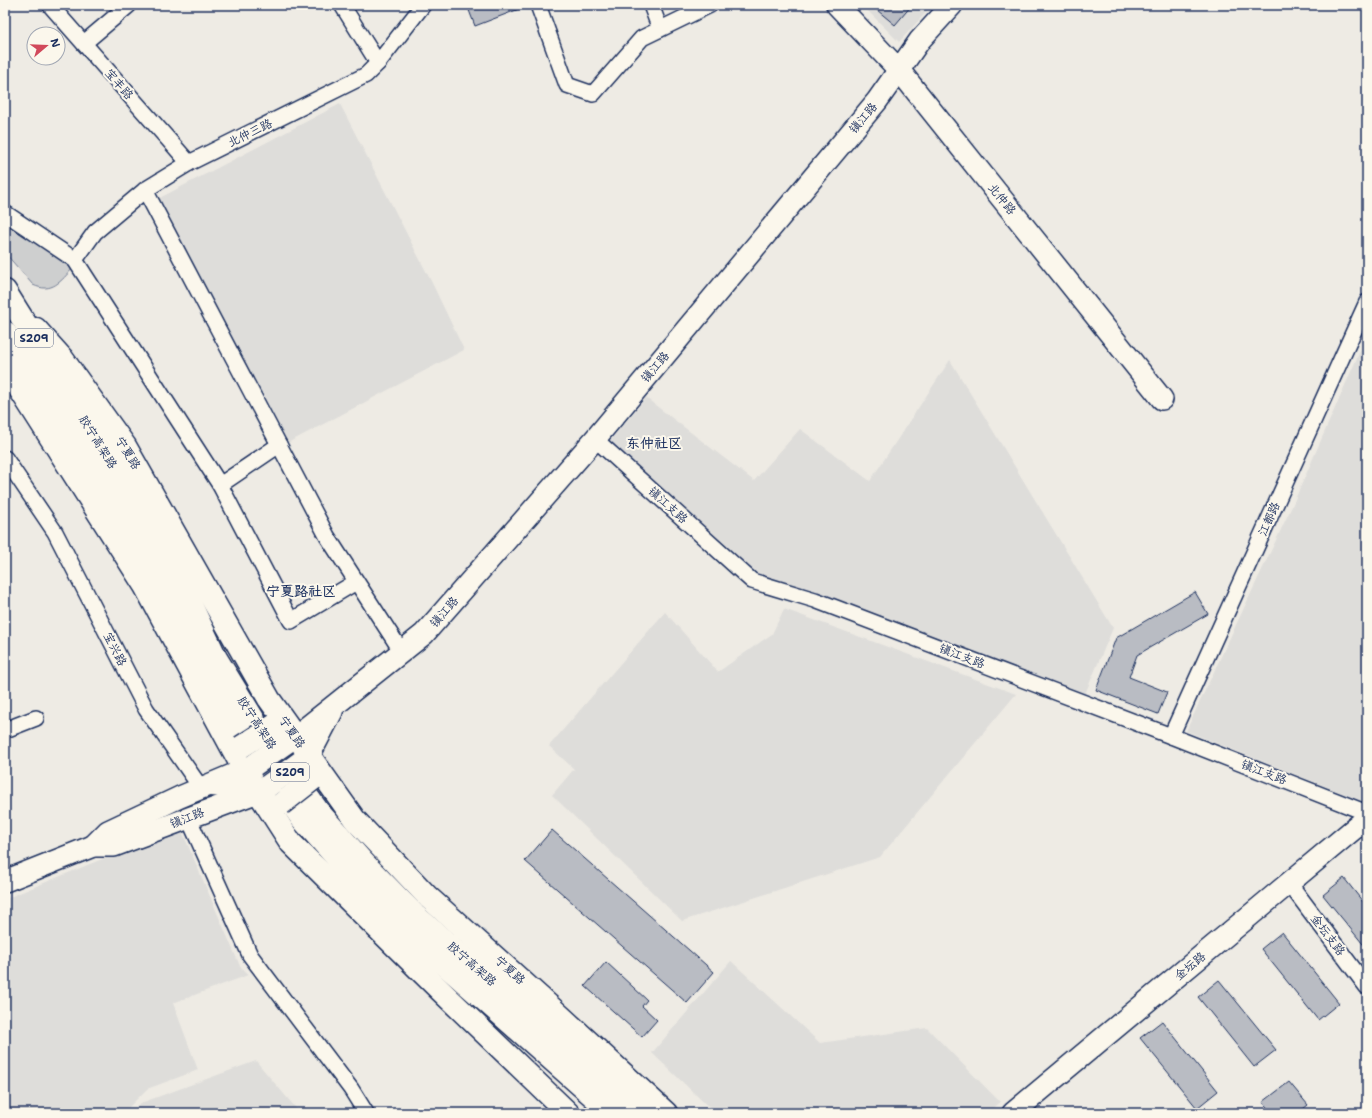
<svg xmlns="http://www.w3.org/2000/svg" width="1372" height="1118" font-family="'Shantell Sans','LXGW WenKai TC',sans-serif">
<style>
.built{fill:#deddda}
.green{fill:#cecfcf;stroke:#747f96}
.building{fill:#b9bcc3;stroke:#1b2f5e}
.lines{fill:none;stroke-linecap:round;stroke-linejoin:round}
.street-casing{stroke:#1b2f5e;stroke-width:18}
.secondary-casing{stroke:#1b2f5e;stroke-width:24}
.primary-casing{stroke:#1b2f5e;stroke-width:25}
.highway-casing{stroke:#1b2f5e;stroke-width:25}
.street{stroke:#fbf7ec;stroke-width:15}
.secondary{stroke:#fbf7ec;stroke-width:21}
.primary{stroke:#fbf7ec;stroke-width:22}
.highway{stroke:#fbf7ec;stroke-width:22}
.primary-bridge-casing{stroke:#1b2f5e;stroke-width:25;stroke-linecap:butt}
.primary-bridge{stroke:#fbf7ec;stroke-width:22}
.labels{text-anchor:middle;stroke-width:4;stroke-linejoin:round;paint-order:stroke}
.shield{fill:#fbf7ec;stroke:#5e6b89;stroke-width:1}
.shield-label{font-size:11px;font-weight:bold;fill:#1b2f5e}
.street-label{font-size:12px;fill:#1b2f5e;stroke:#fbf7ec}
.quarter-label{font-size:14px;font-weight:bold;fill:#1b2f5e;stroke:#fbf7ec}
</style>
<rect width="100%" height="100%" fill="#eeebe4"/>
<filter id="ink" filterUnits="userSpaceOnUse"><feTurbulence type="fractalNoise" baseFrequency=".025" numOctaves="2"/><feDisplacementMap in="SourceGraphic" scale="8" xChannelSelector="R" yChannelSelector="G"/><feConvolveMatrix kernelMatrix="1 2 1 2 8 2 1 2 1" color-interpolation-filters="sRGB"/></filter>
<g filter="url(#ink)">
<!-- built -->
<g class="built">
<path d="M862,5H933L899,42Z"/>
<path d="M340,104L432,283L464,350L278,448L150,203Z"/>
<path d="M1367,335V803L1186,731L1293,504Z"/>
<path d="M950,360L1113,628L1085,694L757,573L610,441L646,398L754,481L800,429L870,481Z"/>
<path d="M784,609L1016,694L880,857L682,921L552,795L574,769L549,746L665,612L718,672L772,634Z"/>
<path d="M180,827L240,966L248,975L173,1003L198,1070L147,1089L123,1113H5V899Z"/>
<path d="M731,961L820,1043L927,1028L1000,1102L989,1113H715L652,1053Z"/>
<path d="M256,1061L300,1113H131L141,1103Z"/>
</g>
<!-- green -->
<path class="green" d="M5,219L70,264L73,268C61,281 52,294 33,285L5,253Z"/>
<!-- building -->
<g class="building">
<path d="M467,5H527V6L475,26Z"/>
<path d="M871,5H912L895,25Z"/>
<path d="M1195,592L1208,614L1137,655L1129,677L1167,692L1158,714L1096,690L1116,638Z"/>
<path d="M552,830L714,972L687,1003L525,861Z"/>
<path d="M1344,878L1367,907V949L1323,895Z"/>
<path d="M1282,932L1339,1003L1318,1020L1261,949Z"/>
<path d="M606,962L647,1000L642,1006L657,1020L642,1037L585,986Z"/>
<path d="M1219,980L1276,1050L1254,1067L1198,997Z"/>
<path d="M1162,1021L1218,1091L1197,1108L1140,1038Z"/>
<path d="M1289,1082L1308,1105L1298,1113H1271L1263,1102Z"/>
</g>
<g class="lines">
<!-- street casing -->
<g class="street-casing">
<g id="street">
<path d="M50,5L189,163"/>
<path d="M342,5L378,63"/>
<path d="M538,5L567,85L593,94L642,38L710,5"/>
<path d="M651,5L660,29"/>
<path d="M84,43L129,5"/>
<path d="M145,190L327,536L402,652"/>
<path d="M5,213L75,260L220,485L291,621L356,582"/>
<path d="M75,260L95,232L145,190L189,163L366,75L378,63L423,5"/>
<path d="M595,439L752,581L815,600L1171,736L1367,813"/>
<path d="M5,458L55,532L146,709L201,788L254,791"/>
<path d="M220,485L279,445"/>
<path d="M5,730L36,718"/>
<path d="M1171,736L1367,302"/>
<path d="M188,817L250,955L351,1089L366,1113"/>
<path d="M1289,883L1367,987"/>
</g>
</g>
<!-- secondary casing -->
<g class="secondary-casing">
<g id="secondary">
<path d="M837,5L899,70L1162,399"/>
<path d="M296,736L424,634L595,439L877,101L920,40L952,5"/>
<path d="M309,756L332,712"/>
<path d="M93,846L108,831L180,797L244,770"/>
<path d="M5,881L93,846H114L258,792"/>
<path d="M1013,1113L1367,818"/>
</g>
</g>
<!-- primary casing -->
<g class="primary-casing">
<g id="primary">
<path d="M36,329L62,358L125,446L269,699L355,820L428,897L555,1011L666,1113"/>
<path d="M5,366L145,586L244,770L291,843L440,990L568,1113"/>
</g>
</g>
<!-- highway casing -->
<g class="highway-casing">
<g id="highway">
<path d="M5,291L109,457L152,529L183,588L216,658L262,733L318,811L364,863L415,915L641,1113"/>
<path d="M5,332L92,465L135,535L199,665L249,742L302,819L349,872L401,926L612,1113"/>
</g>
</g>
<!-- street -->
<use href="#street" class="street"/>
<!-- secondary -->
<use href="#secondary" class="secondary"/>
<!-- primary -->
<use href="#primary" class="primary"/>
<!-- highway -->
<use href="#highway" class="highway"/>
<!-- primary-bridge casing -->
<g class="primary-bridge-casing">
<g id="primary-bridge">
<path d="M241,747L275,725"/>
<path d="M254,765L287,742"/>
<path d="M268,786L301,762"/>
<path d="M281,804L313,779"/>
</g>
</g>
<!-- primary-bridge -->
<use href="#primary-bridge" class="primary-bridge"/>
</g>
</g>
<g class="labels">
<!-- shield labels -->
<g class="shield">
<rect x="15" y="329" width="38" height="18" rx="3"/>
<rect x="271" y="763" width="38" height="18" rx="3"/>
</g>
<g class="shield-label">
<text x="34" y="342">S209</text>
<text x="290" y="776">S209</text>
</g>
<!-- street labels -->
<g class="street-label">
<text transform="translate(119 84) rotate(49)" y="4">宝丰路</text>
<text transform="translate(863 118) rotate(-50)" y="4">镇江路</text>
<text transform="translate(250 133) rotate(-26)" y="4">北仲三路</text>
<text transform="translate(1002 199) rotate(51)" y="4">北仲路</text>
<text transform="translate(655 367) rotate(-50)" y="4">镇江路</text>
<text transform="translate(98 442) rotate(58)" y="4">胶宁高架路</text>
<text transform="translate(128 453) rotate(58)" y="4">宁夏路</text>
<text transform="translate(668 505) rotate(42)" y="4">镇江支路</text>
<text transform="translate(1269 519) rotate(-66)" y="4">江都路</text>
<text transform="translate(444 612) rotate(-49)" y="4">镇江路</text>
<text transform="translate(115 649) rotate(63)" y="4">宝兴路</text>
<text transform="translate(962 656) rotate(21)" y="4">镇江支路</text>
<text transform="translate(257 723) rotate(57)" y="4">胶宁高架路</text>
<text transform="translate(292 732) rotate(55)" y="4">宁夏路</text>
<text transform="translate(1264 772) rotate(21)" y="4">镇江支路</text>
<text transform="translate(187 818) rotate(-21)" y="4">镇江路</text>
<text transform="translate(1328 935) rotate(53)" y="4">金坛支路</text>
<text transform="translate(472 964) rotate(41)" y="4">胶宁高架路</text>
<text transform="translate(1190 966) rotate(-40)" y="4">金坛路</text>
<text transform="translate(510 970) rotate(42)" y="4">宁夏路</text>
</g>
<!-- quarter labels -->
<g class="quarter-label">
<text x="654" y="448">东仲社区</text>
<text x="301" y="596">宁夏路社区</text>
</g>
</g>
<!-- margin -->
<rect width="1372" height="1118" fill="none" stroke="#fbf7ec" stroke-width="20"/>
<rect x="10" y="10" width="1352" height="1098" fill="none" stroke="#1b2f5e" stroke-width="1.5" filter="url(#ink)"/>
<!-- north arrow -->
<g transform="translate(46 46) rotate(71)"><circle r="19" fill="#fbf7ec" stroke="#a1a7b3"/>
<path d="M0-3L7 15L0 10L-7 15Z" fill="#d1495b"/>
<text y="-6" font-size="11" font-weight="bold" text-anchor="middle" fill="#1b2f5e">N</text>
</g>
</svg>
